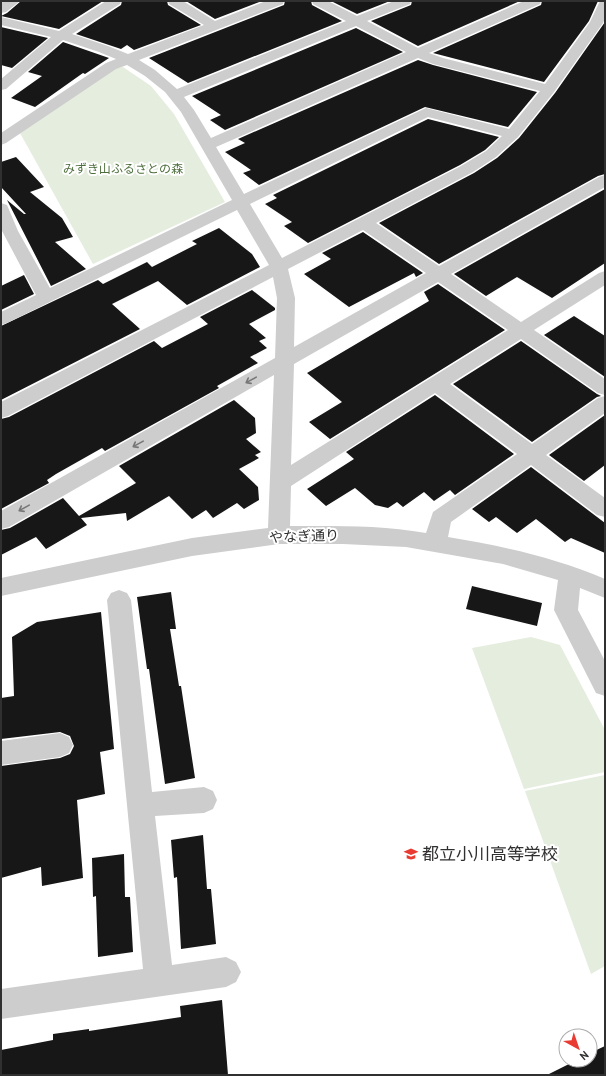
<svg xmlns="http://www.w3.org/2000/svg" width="606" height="1076" font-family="'PT Sans','Noto Sans JP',sans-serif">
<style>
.green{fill:#e5edde}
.building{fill:#171717}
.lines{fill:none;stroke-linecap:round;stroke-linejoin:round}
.minor{fill:#cdcdcd;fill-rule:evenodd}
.oneway{stroke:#777}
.labels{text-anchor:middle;stroke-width:4;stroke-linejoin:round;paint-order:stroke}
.far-park-label{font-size:12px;fill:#4d6e3c;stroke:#fff}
.street-label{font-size:14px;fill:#303030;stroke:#fff}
.near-poi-label{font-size:17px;fill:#303030;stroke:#fff;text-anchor:start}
</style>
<rect width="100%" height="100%" fill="#fff"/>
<!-- green -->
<g class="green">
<path d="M123,67L151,86L174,114L225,202L93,264L20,133L115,68Z"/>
<path d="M531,637L560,645L605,730V772L524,789L472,648Z"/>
<path d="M605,775V966L591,974L525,791Z"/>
</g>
<!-- building -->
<g class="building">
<path d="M21,1H103L59,29L1,16L7,13Z"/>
<path d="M122,1H167L168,5L201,25L134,50L127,45L121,49L76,34L121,5Z"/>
<path d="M186,1H262L215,19Z"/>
<path d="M285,1H311L312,5L342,21L188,83L149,58L284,5Z"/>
<path d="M331,1H390L357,14Z"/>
<path d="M412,1H520L418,46L371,21L411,5Z"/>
<path d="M542,1H598L589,21L544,82L433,53L541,5Z"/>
<path d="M605,22V174L598,176L439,264L379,223L474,173L497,158L519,138L555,93Z"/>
<path d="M1,27L48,38L12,68L1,65Z"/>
<path d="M356,28L403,52L225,130L210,120L221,115L192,96Z"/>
<path d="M63,42L109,58L85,74L83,73L35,107L11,98L42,76L28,72Z"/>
<path d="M418,60L433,65L537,92L508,127L425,107L259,185L243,173L251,170L225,152L245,143L238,139Z"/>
<path d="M428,119L499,137L485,150L460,165L308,243L284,226L292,222L265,204L277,198L273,195Z"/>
<path d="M16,157L44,187L30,192L62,218L73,237L55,242L86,269L51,286L7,200L24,214H26L1,187V162Z"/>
<path d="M605,189V263L552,298L517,277L486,296L454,274Z"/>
<path d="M219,228L252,254L260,267L187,305L158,281L112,304L140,329L1,400V326L98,280L103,284L147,262L152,267L197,244L192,241Z"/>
<path d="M363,232L423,273L416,277L414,273L349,307L304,274L331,259L322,253Z"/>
<path d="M24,275L34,294L1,310V286Z"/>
<path d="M438,284L505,330L330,439L309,422L342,402L307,373L429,301L424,292Z"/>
<path d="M252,290L275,308V310L249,324L266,338L259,341L267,348L250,357L258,363L217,386L219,388L105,451L102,448L56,474L47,480L49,483L1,509V419L9,417L154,341L162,348L208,324L200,317Z"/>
<path d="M574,316L605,336V377L544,335Z"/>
<path d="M521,341L597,394L601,396L597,397L532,442L453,384Z"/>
<path d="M435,395L514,454L455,495L450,490L434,501L424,492L403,507L397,502L388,508L375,505L355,488L326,506L307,489L354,459L346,452Z"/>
<path d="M234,400L255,418L256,433L246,439L261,452L255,455L259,458L239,469L258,487L259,500L244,509L237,503L213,518L206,510L192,519L169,496L127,521L126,513L81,518L87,525L46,549L36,537L1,555V530L10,528L63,498L79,516L136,483L119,466Z"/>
<path d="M605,415V465L584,481L549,455Z"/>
<path d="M531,467L605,523V553L571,538L565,542L536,519L517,533L496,517L489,522L472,509Z"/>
<path d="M472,586L542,603L537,626L466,609Z"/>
<path d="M171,592L176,629H170L179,686H181L195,778L165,784L149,669H147L137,597Z"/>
<path d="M101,612L114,749L100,752L105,794L77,800L83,878L42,886L41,867L1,878V766L60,758L70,754L74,746L70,736L60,732L1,739V698L14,696L12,637L37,622Z"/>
<path d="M203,835L207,889H211L216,944L181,949L177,877L174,878L171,840Z"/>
<path d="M124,854L125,897H130L133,952L98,957L96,896L93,897L92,858Z"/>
<path d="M222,1000L228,1075H1V1050L53,1040V1034L89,1029V1031L181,1017L180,1006Z"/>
<path d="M605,1046V1075H547L577,1060H590V1053Z"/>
</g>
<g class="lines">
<!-- minor -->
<g class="minor">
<path d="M5,1H20L6,12L1,13V3Z"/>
<path d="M106,1H121L120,4L72,34L108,46L128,54L204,25L169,4L168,1H183L215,21L266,1H284L283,4L139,60L155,70L177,89L346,21L313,4L312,1H328L357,16L394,1H411L410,4L367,21L418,48L524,1H541L540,4L429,53L443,58L545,84L590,22L600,1H605V19L603,23L554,92L518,137L496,157L473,172L376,223L439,266L599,177L605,175V187L451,274L521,322L599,273L605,271V285L534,330L605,379V395L598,393L521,339L450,384L532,444L598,398L605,396V413L546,455L605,498V517L597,515L531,465L451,522L448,537C502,546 554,557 605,579V598L580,588L578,610L605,661V696L596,693L554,610L558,580L503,564L406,547L343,544H279L192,556L1,596V578L192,538L268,528L274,375L9,527L1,529V511L275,358L277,298L273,277L8,416L1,418V402L269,265L237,210L7,323L1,325V312L36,295L1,229V203L7,205L18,231L50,288L232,200L181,112L165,92L145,76L127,65L116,69L6,143L1,145V133L106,63L116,59L99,52L63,40L6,89L1,90V79L51,37L1,25V17L59,31ZM356,26L406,52L211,138L194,110L184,97ZM418,58L433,64L540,91L509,129L426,108L244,194L216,147ZM428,117L502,136L486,151L461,166L282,258L250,204ZM363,230L426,273L294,347L295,298L288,269ZM438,282L508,330L291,465L294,364ZM435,393L517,454L433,512L426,533C382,525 335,526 290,526L291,486Z"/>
<path d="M119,590L127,593L131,600L152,792L204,787L213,791L217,800L213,809L204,813L155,816L172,965L226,957L236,962L241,972L236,982L226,987L1,1019V989L143,969L107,600L111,593Z"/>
<path d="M60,733L69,737L73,745L69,753L60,757L1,765V741Z"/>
</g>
</g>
<!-- one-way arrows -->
<defs><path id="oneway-shaft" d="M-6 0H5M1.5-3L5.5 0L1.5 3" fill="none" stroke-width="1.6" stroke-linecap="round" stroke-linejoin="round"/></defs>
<g class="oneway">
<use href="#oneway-shaft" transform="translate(251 380) rotate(151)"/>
<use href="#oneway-shaft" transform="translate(138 444) rotate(151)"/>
<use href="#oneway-shaft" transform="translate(24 508) rotate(151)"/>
</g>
<!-- icons -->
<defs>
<g id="school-bare" transform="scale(1.08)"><path d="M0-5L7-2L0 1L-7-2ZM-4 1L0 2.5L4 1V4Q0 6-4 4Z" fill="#e93b31" stroke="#fff" stroke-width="2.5" paint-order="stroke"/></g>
</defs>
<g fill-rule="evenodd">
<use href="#school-bare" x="411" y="854"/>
</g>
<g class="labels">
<!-- far-park labels -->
<g class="far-park-label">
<text x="123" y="173">みずき山ふるさとの森</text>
</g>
<!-- street labels -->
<g class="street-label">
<text transform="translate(304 536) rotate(-2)" y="5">やなぎ通り</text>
</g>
<!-- near-poi labels -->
<g class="near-poi-label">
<text x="422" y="860">都立小川高等学校</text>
</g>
</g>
<!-- border -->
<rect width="606" height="1076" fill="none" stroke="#303030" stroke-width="4"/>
<!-- north arrow -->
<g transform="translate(578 1048) rotate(140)"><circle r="19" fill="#ffffff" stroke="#acacac"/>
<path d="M0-3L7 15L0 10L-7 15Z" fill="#e93b31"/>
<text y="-6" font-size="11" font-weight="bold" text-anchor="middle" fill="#303030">N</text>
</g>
</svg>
